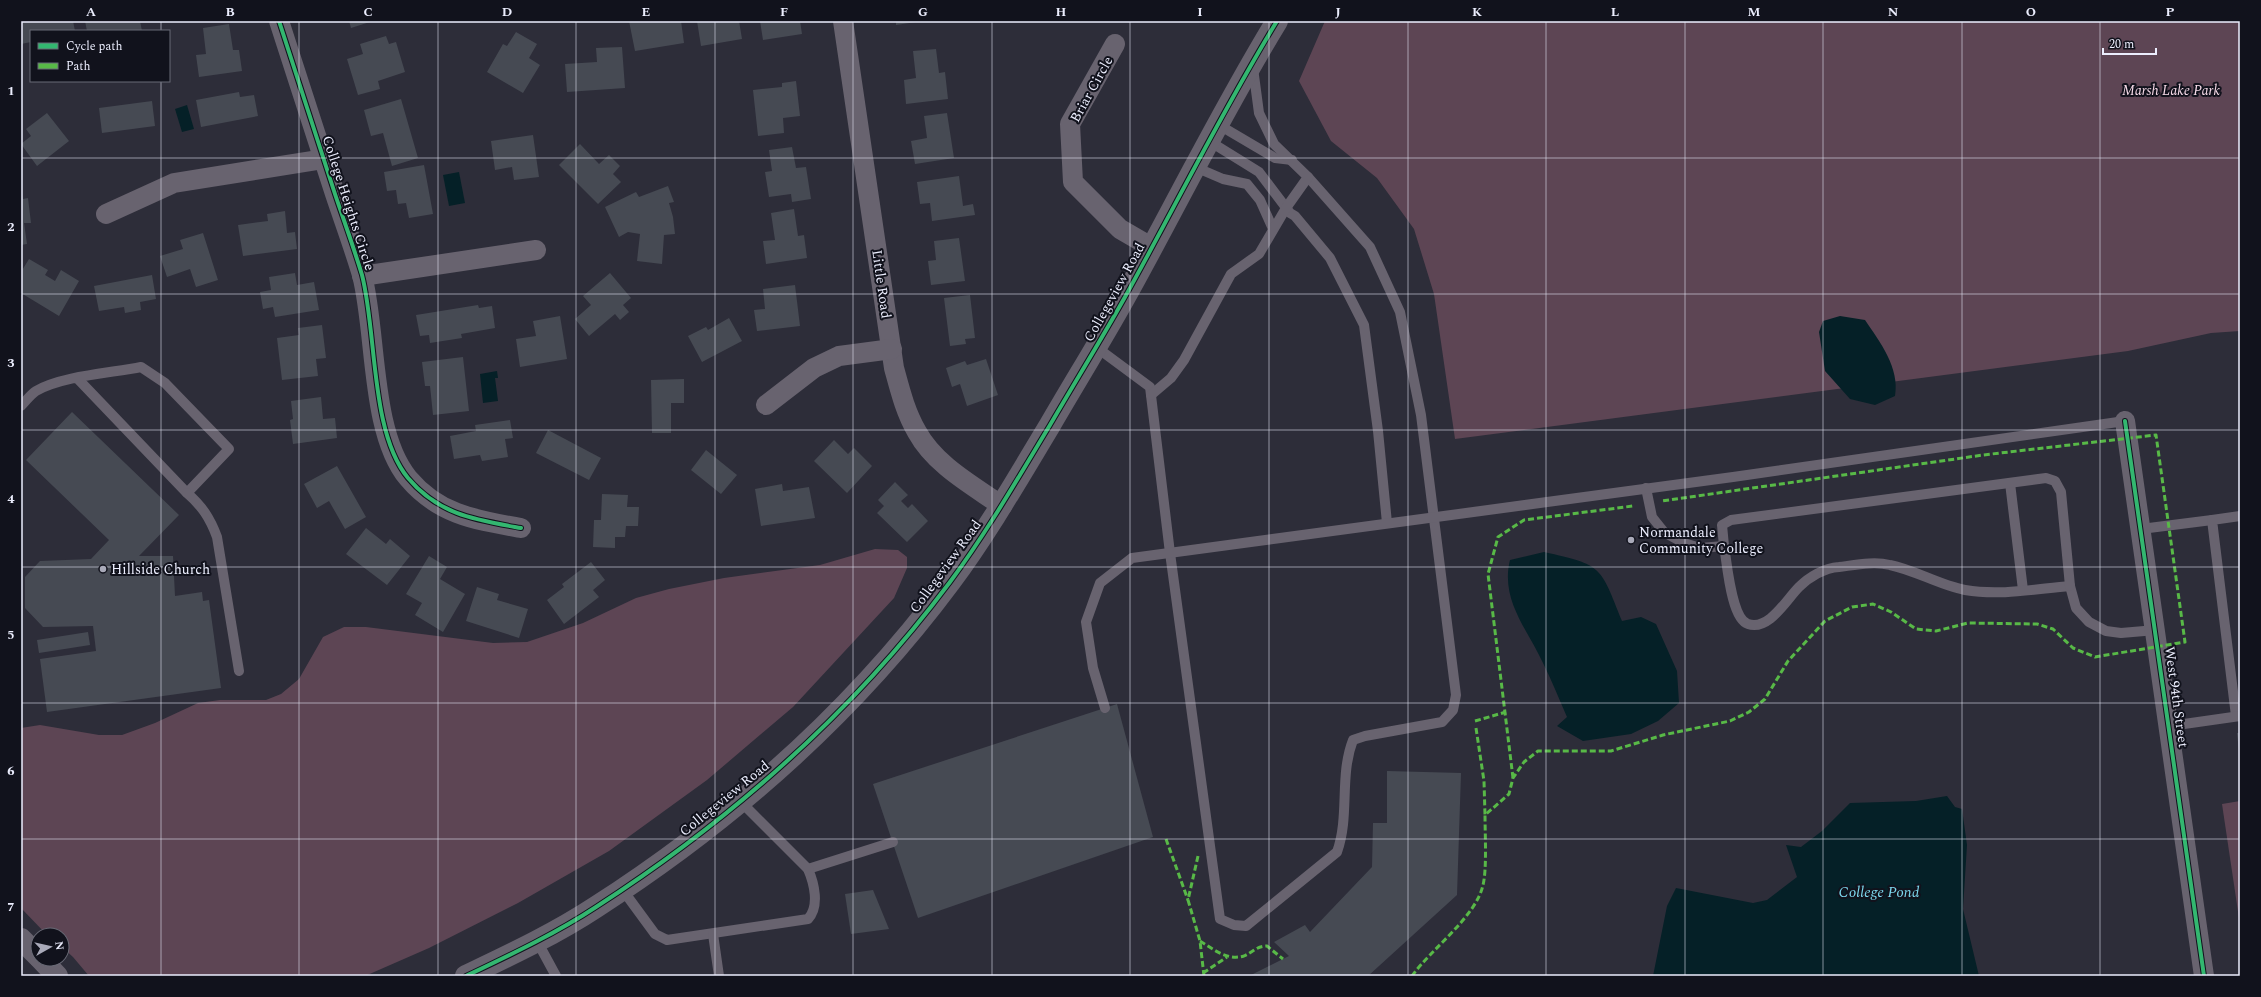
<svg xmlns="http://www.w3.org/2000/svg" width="2261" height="997" font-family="Spectral,serif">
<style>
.green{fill:#5d4554}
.water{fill:#052027}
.building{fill:#464a53}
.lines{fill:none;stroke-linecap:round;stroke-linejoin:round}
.service{stroke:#68636f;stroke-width:10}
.minor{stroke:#68636f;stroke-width:20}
.tertiary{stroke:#68636f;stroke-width:22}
.quiet{stroke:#58b947;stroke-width:3;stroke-dasharray:6 3;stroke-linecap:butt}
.cycleway-casing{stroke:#11121c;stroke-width:6}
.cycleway{stroke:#33b770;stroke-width:4}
.grid{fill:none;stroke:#eceefe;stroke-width:1;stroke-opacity:0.55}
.poi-dot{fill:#a9aab9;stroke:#11121c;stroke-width:1.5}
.labels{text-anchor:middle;stroke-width:4;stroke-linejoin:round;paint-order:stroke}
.street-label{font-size:14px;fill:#eceefe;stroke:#11121c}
.park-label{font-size:14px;font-style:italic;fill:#f7dbe9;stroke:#11121c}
.poi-label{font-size:14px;fill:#eceefe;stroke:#11121c;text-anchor:start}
.water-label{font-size:15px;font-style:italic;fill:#7cd7ed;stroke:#11121c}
.neatline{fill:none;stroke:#eceefe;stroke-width:1.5}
.grid-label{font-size:13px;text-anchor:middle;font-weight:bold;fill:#eceefe}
</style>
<rect width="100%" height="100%" fill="#2d2d39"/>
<!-- green -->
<g class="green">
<path d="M1325,21H2240V331L2211,333L2128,351L1455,439L1434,294L1414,229L1377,178L1331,141L1299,81Z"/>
<path d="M875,549L898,550L907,557V568L894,598L793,707L707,780L609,851L518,903L429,948L365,976H89L73,957L62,947V935H47L21,908V728L40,725L99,735H122L155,723L198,703L220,700H266L281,694L299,679L323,637L344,627H366L493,643L527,642L583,623L636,598L669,589L724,578L820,565Z"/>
<path d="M2240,801V925L2222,804Z"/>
</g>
<!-- water -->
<g class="water">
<path d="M187,105L194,129L182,132L175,109Z"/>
<path d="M459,172L465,203L449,206L443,175Z"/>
<path d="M1840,316L1865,320C1880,342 1900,368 1895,396L1875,405L1850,399L1825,371L1819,332L1823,321Z"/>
<path d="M497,371L498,378H495L498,401L483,403L480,374Z"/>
<path d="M1544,552C1603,565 1600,566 1622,621L1641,617L1656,624L1677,671L1679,703L1658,721L1631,734L1583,741L1557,726L1567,717C1559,699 1552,681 1543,663C1528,630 1500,600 1510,560Z"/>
<path d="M1947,796L1955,807L1962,809L1967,845L1963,909L1979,976H1653L1667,906L1676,888L1753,903L1767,900L1797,877L1786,845L1801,847L1822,831L1850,803L1916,801Z"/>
</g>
<!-- building -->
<g class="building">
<path d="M21,21H73L75,31H31V42L21,44Z"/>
<path d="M85,21H140L142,31H87Z"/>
<path d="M349,21H373L351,28Z"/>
<path d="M629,21H681L684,43L635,51Z"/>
<path d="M697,21H739L742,39L701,46Z"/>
<path d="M760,21H800L802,34L763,40Z"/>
<path d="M896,21H916V22L896,25Z"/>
<path d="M229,24L233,50H239L242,71L199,77L196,55L206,54L203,28Z"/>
<path d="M516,32L537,44L529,58L540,65L523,93L487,72L503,44L507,46Z"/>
<path d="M386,36L389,44L396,42L405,72L378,81L380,89L358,95L347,59L363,54L360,44Z"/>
<path d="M622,47L625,88L567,92L565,64L597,62L596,48Z"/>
<path d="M936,49L939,73L945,72L948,99L906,104L904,80L916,78L913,51Z"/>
<path d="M796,81L800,116L783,118L784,133L758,136L753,90L782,87V83Z"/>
<path d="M239,92L240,97L254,95L258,116L201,127L196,100Z"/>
<path d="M401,99L418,158L392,166L383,133L371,136L364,110Z"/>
<path d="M152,101L155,126L102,133L99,108Z"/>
<path d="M47,113L69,141L37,166L21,144L31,136L26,129Z"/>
<path d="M947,113L954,158L915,164L911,141L927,138L924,116Z"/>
<path d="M533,135L539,177L514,180L512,167L495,170L491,141Z"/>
<path d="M580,144L599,164L609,155L620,166L613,174L621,182L598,204L559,165Z"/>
<path d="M792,147L796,168L806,167L811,199L792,202L791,194L769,197L765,172L772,171L769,150Z"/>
<path d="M424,165L433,214L409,218L406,203L398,204L396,190L387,191L384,172Z"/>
<path d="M959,176L963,206L973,204L975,215L932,221L930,203L920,204L917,182Z"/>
<path d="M668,186L674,202L669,203L673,217L675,234L664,235L662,264L637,261L640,234L628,232L619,237L605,207L636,192L639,197Z"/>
<path d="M21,192L23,199L28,198L31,223H24L27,244L21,245Z"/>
<path d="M794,209L798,236L804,235L807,258L766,264L763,241L775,240L771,213Z"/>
<path d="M285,211L287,233L295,232L297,249L243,256L238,225L268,221L267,214Z"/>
<path d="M203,233L218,280L196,287L190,269L167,277L160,256L183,249L180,240Z"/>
<path d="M959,238L965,281L931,285L928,261L936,260L934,241Z"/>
<path d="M29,259L48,270L45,275L55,281L61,270L79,281L59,316L21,293V272Z"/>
<path d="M295,273L297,285L314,282L319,310L275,317L273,307L263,309L260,292L271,290L269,277Z"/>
<path d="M610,273L631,298L623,305L629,312L620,320L615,314L589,336L575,319L591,305L583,296Z"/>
<path d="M152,275L156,299L140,302L141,310L125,313L124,307L99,311L94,286Z"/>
<path d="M795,285L800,326L757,331L754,310L765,309L763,289Z"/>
<path d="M970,295L975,338L965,339L966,344L950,346L944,298Z"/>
<path d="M478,305L479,308L492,306L495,328L461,334L462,338L430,343L429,335L420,336L416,315Z"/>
<path d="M560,316L567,359L520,367L516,339L536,336L533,321Z"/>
<path d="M729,318L742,341L702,362L688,336L706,327L708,330Z"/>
<path d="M322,325L326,358L316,359L318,376L282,380L277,338L299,335L298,328Z"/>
<path d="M463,357L469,411L433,415L430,386H425L422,362Z"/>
<path d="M986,359L998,395L967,406L960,384L952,387L946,368L965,361L967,365Z"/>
<path d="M684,379V403H671V433H652L651,380Z"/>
<path d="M321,397L323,419L335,418L337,438L293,444L290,420L293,419L291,401Z"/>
<path d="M72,412L179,515L139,556H173L175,596L202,592L203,601L209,600L221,688L47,712L40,659L96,651L93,626L43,627L25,608V577L40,561L91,559L109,540L26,460Z"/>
<path d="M510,420L513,438L505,439L508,457L482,461L480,455L454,459L450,436L476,431L475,425Z"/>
<path d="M548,430L601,458L589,480L536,453Z"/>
<path d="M834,440L848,454L854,448L872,466L847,493L814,461Z"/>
<path d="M706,450L737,475L721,494L691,470Z"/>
<path d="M337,466L366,517L345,529L329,501L317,508L304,484Z"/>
<path d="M895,482L908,495L901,501L908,508L912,504L928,521L907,542L877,513L884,506L878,500Z"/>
<path d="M782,484L783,491L809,487L815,518L761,526L755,489Z"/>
<path d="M602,494L628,495L627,507H639L638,526H626L625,537H615V548L593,547L594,520H601Z"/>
<path d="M366,528L386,544L390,539L410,556L387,585L346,554Z"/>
<path d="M429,556L447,567L440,579L465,594L443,632L415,615L422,603L406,594Z"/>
<path d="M591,562L605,580L593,590L599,597L564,624L547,600L564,587L562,584Z"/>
<path d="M477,587L499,594L497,600L528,609L519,638L466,621Z"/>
<path d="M88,632L90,645L39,653L37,640Z"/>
<path d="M1117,704L1153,837L918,918L873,784Z"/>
<path d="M2237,733H2240V751H2239Z"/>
<path d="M1387,771L1461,773L1457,895L1368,976H1249L1289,956L1274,942L1305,925L1310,932L1372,867L1373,823H1387Z"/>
<path d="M873,890L889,929L851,934L845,894Z"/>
</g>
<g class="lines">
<!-- service -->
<g class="service">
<path d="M1219,125L1275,158L1292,160"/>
<path d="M1209,141L1259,172L1290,213L1295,216L1330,258L1364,325L1378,431L1387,523"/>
<path d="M1195,167L1223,179L1247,184L1260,200L1273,229"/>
<path d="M1096,347L1150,387L1170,553L1220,919L1234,925L1246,926L1337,852C1350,816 1339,776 1353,740L1365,736L1442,722L1453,710L1456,695L1421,415L1400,312L1370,247L1308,177"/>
<path d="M1151,395L1171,378L1184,360L1231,274L1259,254L1286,208L1308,177L1274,144L1259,113L1253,68"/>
<path d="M21,406C26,401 31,394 36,391C62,376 111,373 141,367L165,383L229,449L187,493L77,378"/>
<path d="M2010,483L2023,590"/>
<path d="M1646,488L1652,517L1664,532L1684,543L1700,548L1724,546C1727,562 1731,619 1748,624C1769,631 1786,600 1799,587C1809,577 1824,568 1839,567C1855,565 1874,561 1890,565C1915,570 1939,585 1965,590C2000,596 2035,589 2070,586L2076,608L2089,622L2106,631L2121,633L2156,630"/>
<path d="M187,493C202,506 210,518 217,537L239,671"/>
<path d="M2141,529L2212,520"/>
<path d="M1724,546L1722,525L1731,520L2046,478L2055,481L2061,492L2070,586"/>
<path d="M1105,708L1093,668L1086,622L1100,583L1132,558L1733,477L2125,421"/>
<path d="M2236,716L2212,520L2240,516"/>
<path d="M2170,726L2240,716"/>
<path d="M808,869L893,842"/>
<path d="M622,889L655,934L667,940L808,919C820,906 814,883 808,869L740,801"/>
<path d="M713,934L719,976"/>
<path d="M537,941L556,976"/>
</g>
<!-- minor -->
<g class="minor">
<path d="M279,21C298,79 317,137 335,194C344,221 354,248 362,275C377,333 370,432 408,478C439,515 476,520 521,528"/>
<path d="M843,21L894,368C900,390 905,411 917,432C935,465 972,485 1002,506"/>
<path d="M1115,44L1070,124L1073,182L1120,229L1151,247"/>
<path d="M106,214L174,183L324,159"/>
<path d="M362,276L536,250"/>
<path d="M766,405L814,368L839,356L892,349"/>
<path d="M2125,421L2204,976"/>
</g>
<!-- tertiary -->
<g class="tertiary">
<path d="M21,939L38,956"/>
<path d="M41,959L57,976"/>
<path d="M466,976C510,955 555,934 596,907C731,820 854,711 950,582C987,532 1018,478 1050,425C1075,382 1101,340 1125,297C1176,205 1222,111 1277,21"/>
</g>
<!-- quiet -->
<g class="quiet">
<path d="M1475,721L1506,712"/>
<path d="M1476,728L1484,781L1485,815"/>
<path d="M1513,778L1488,574L1498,537L1524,520L1633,506"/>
<path d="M1166,839L1188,900"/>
<path d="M1198,856L1188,900L1200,941L1204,976"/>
<path d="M1200,941C1213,949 1227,961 1244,956C1253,952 1257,946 1267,946L1283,959"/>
<path d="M1203,973L1227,957"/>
<path d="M1412,976C1431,949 1476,917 1483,885C1487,869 1485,834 1485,815L1509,794L1513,778L1524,762L1538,751H1611L1663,735L1730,721L1749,712L1765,699L1788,661L1825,621L1852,607L1873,604L1891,612L1916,629L1936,631L1968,623L2037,624L2053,629L2073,648L2095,657L2185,642L2156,435L1983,455L1662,501"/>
</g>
<!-- cycleway casing -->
<g class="cycleway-casing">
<g id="cycleway">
<path d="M279,21C298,79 317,137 335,194C344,221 354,248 362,275C377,333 370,432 408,478C439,515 476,520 521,528"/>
<path d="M2125,421L2204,976"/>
<path d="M466,976C510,955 555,934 596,907C731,820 854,711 950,582C987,532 1018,478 1050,425C1075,382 1101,340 1125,297C1176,205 1222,111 1277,21"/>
</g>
</g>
<!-- cycleway -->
<use href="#cycleway" class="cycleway"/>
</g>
<!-- grid -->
<path class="grid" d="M161,21V31M299,21V976M438,21V976M576,21V976M715,21V976M853,21V976M992,21V976M1130,21V976M1269,21V976M1408,21V976M1546,21V976M1685,21V976M1823,21V976M1962,21V976M2100,21V976M161,81V976M21,158H2240M21,294H2240M21,430H2240M21,567H2240M21,703H2240M21,839H2240"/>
<!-- markers -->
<g class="poi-dot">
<circle cx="1631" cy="540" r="4"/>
<circle cx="103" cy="569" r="4"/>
</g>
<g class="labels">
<!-- street labels -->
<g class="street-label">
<text transform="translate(1091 89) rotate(-61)" y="5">Briar Circle</text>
<text transform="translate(349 203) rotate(72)" y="5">College Heights Circle</text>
<text transform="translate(882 284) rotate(82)" y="5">Little Road</text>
<text transform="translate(1114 292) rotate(-61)" y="5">Collegeview Road</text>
<text transform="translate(945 566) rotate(-54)" y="5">Collegeview Road</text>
<text transform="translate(2177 697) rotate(82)" y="5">West 94th Street</text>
<text transform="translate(724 798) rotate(-39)" y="5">Collegeview Road</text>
</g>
<!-- park labels -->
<g class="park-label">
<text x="2171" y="95">Marsh Lake Park</text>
</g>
<!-- poi labels -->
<g class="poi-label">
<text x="1639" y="537">Normandale<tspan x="1639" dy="16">Community College</tspan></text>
<text x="111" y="574">Hillside Church</text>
</g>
<!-- water labels -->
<g class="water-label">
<text x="1879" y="897">College Pond</text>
</g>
</g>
<!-- border -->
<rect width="2261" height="997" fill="none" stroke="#11121c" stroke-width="44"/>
<!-- legend -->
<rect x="30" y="30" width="140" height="52" fill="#11121c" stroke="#696a76"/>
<rect x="38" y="43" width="20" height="6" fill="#33b770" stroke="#696a76"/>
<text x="66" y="50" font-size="12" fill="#eceefe">Cycle path</text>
<rect x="38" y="63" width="20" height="6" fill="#58b947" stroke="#696a76"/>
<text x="66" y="70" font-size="12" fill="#eceefe">Path</text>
<!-- north arrow -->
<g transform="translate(50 947) rotate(82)"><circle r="19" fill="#11121c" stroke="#696a76"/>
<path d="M0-3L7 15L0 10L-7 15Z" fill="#a9aab9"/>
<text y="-6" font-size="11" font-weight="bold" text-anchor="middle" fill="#eceefe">N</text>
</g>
<!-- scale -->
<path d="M2103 48v6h53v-6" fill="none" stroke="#eceefe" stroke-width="2"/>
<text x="2109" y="48" font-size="12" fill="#eceefe" stroke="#11121c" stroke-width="3" paint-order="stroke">20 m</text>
<rect x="22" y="22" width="2217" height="953" class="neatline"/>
<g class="grid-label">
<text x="91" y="16">A</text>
<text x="230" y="16">B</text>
<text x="368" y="16">C</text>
<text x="507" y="16">D</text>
<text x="646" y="16">E</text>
<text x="784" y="16">F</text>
<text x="923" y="16">G</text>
<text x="1061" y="16">H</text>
<text x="1200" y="16">I</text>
<text x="1338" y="16">J</text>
<text x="1477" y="16">K</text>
<text x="1615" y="16">L</text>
<text x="1754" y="16">M</text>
<text x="1893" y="16">N</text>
<text x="2031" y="16">O</text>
<text x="2170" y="16">P</text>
<text x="11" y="95">1</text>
<text x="11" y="231">2</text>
<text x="11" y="367">3</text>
<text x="11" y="503">4</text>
<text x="11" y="639">5</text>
<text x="11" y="775">6</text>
<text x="11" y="911">7</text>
</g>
</svg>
